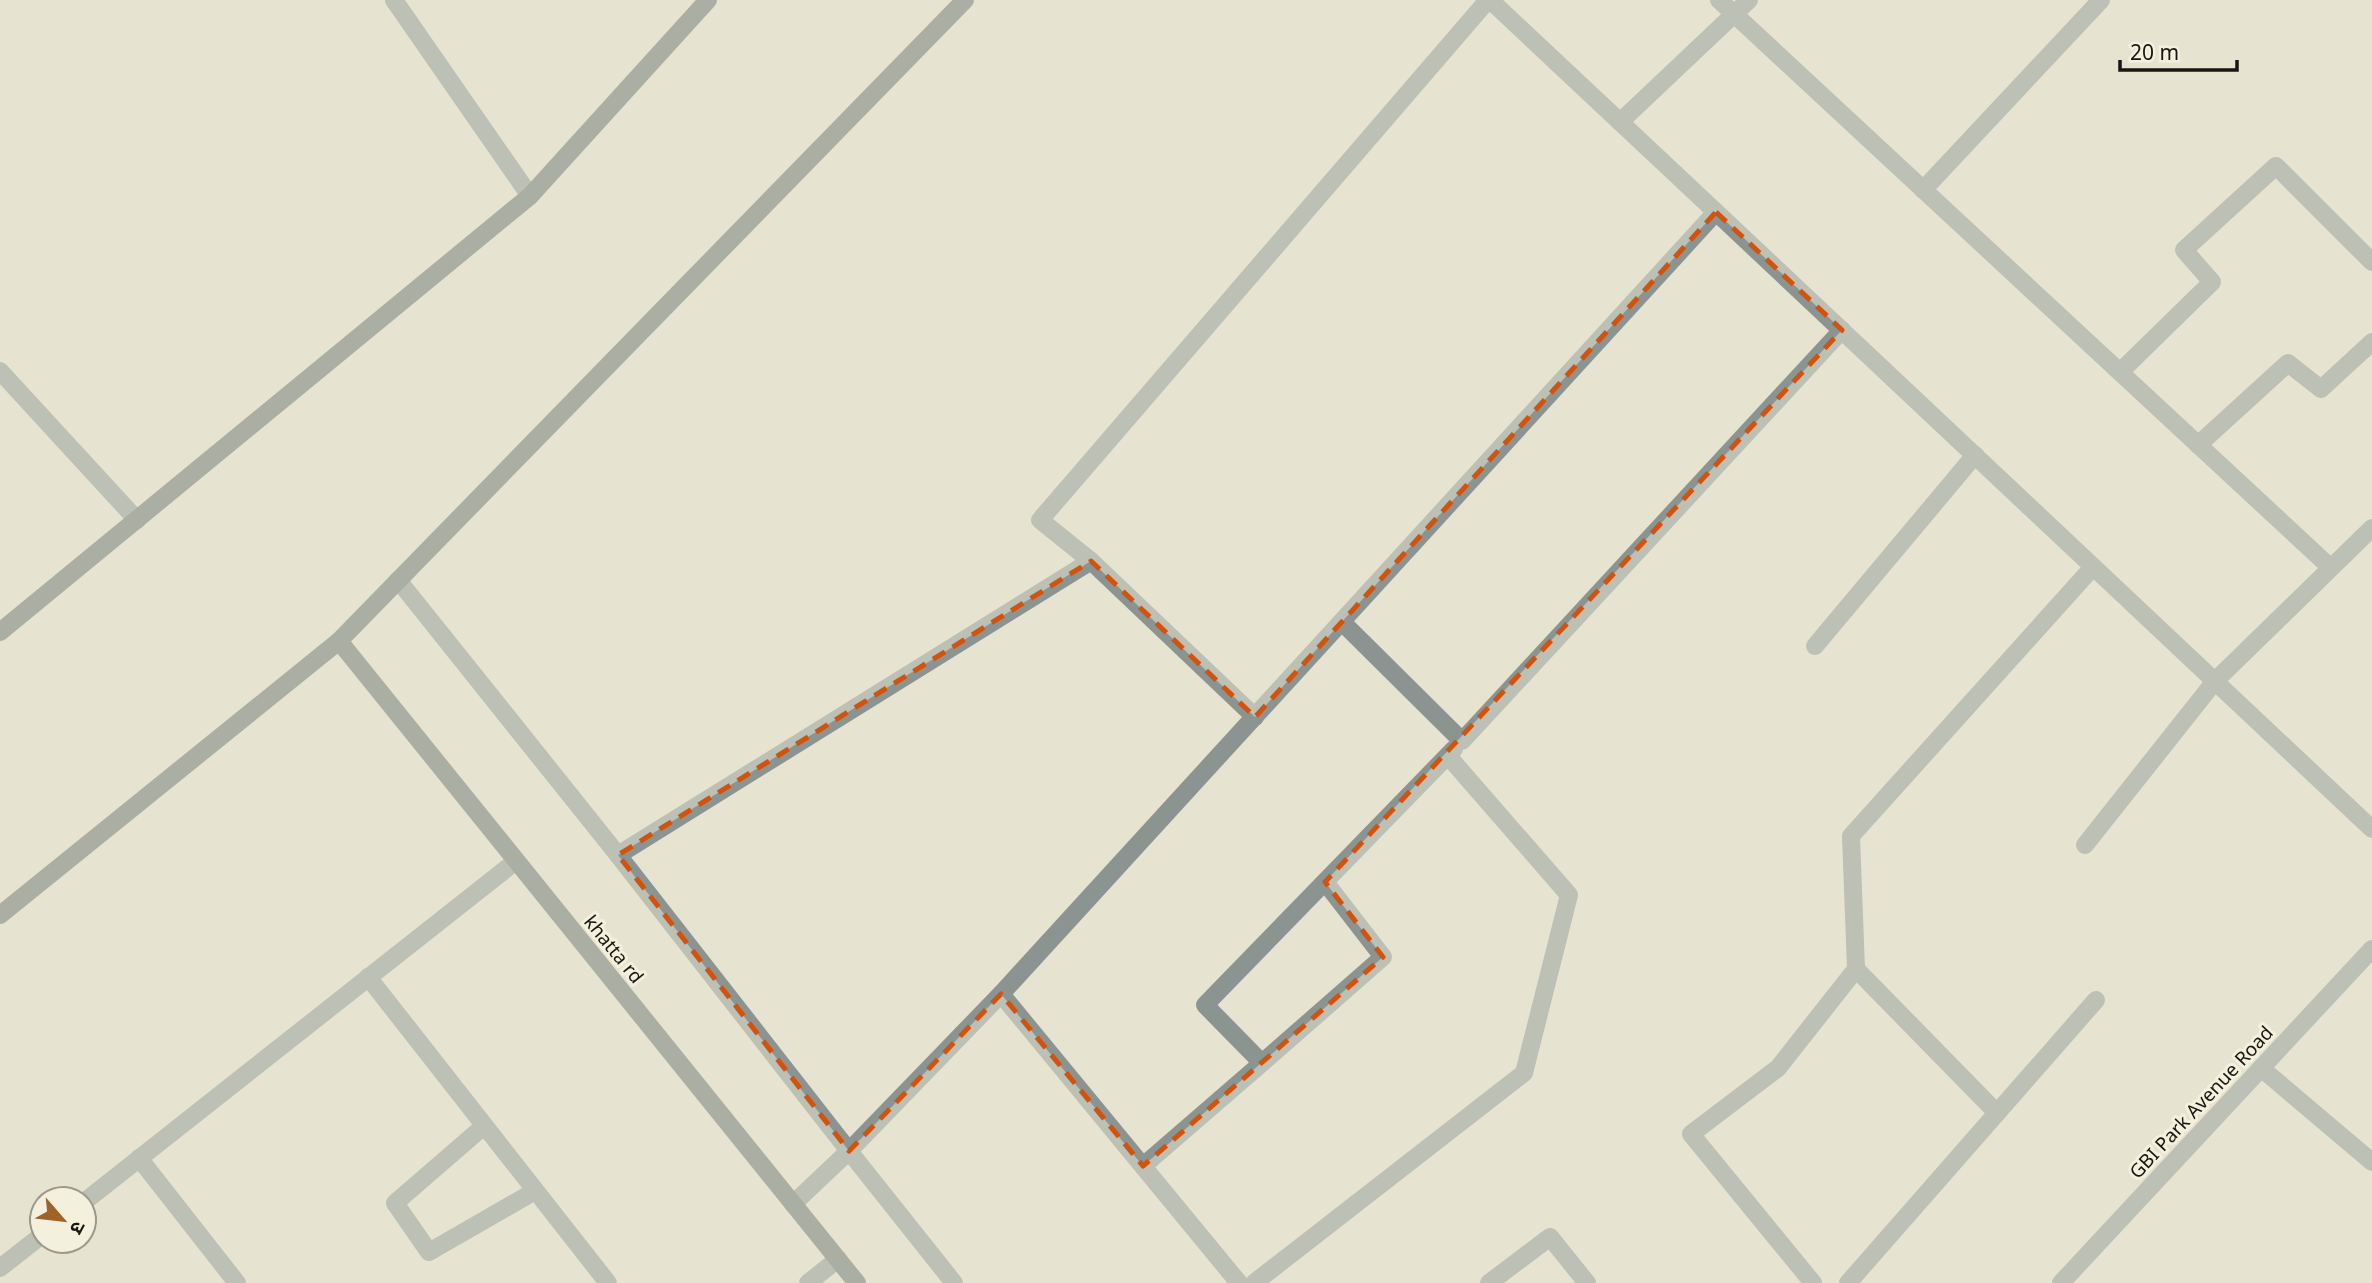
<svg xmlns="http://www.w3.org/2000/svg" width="2372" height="1283" font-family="'Noto Sans','Noto Sans Devanagari',sans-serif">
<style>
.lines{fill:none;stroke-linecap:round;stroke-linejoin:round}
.street{stroke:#8b9491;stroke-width:18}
.secondary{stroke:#626e6a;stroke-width:18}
.marked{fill:none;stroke:#d3520c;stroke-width:5;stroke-dasharray:14 9;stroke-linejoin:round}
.labels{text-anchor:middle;stroke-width:6;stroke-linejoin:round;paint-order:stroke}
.street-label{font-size:19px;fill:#171610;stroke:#f4f0de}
</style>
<rect width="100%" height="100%" fill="#e7e3d1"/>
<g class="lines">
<!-- street -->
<g class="street">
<path d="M394,0L530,196"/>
<path d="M1488,0L1040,520L1091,561L618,855L849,1151L1001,994L1716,212L1490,0"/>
<path d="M1719,0L2331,568"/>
<path d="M1620,122L1749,0"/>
<path d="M1923,190L2101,0"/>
<path d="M1716,212L2372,829"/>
<path d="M0,371L137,520"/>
<path d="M2120,372L2212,282L2184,250L2276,166L2372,262"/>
<path d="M2198,445L2288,363L2321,389L2372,342"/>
<path d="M1091,561L1255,717"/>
<path d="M398,580L618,855"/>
<path d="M1342,622L1462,741L1842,330"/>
<path d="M1815,646L1975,455"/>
<path d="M2085,845L2215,681L2372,528"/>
<path d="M1325,882L1383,957L1262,1063L1205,1005L1454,749"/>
<path d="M368,977L608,1283"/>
<path d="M1001,994L1239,1283"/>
<path d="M2261,1068L2372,1162"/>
<path d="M1997,1113L1856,969L1851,836L2093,567"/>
<path d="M484,1126L395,1203L429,1252L535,1191"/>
<path d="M139,1158L237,1283"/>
<path d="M1143,1166L1262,1063"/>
<path d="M84,1202L516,861"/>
<path d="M793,1204L849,1151L954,1283"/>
<path d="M0,1268L42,1235"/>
<path d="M808,1283L838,1259"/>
<path d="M1254,1283L1524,1073L1569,895L1448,756"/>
<path d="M1489,1283L1550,1237L1587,1283"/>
<path d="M1813,1283L1691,1134L1778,1068L1856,969"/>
<path d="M1848,1283L2096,1000"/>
<path d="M2061,1283L2372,949"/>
</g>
<!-- secondary -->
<g class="secondary">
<path d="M0,632L530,196L708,0"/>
<path d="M339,641L857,1283"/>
<path d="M0,915L339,641L965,0"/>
</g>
</g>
<!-- marked area -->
<path d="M0 0H2372V1283H0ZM1716,212L1842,330L1325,882L1383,957L1143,1166L1001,994L849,1151L618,855L1091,561L1255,717Z" fill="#e7e3d1" fill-opacity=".55" fill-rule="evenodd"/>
<path class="marked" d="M1716,212L1842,330L1325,882L1383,957L1143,1166L1001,994L849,1151L618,855L1091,561L1255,717Z"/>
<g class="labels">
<!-- street labels -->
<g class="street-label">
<text transform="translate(614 949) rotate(51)" y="7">khatta rd</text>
<text transform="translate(2201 1102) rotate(-47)" y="7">GBI Park Avenue Road</text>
</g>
</g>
<!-- north arrow -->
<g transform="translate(63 1220) rotate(118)"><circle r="33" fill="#f4f0de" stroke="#9c998c" stroke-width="2"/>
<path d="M0-5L12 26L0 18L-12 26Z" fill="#9f6227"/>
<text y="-10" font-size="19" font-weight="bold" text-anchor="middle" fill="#171610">उ</text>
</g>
<!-- scale -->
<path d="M2120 60v10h117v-10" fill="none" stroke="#171610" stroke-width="3.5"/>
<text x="2130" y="60" font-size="21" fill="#171610" stroke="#f4f0de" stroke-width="5" paint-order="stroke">20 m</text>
</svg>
